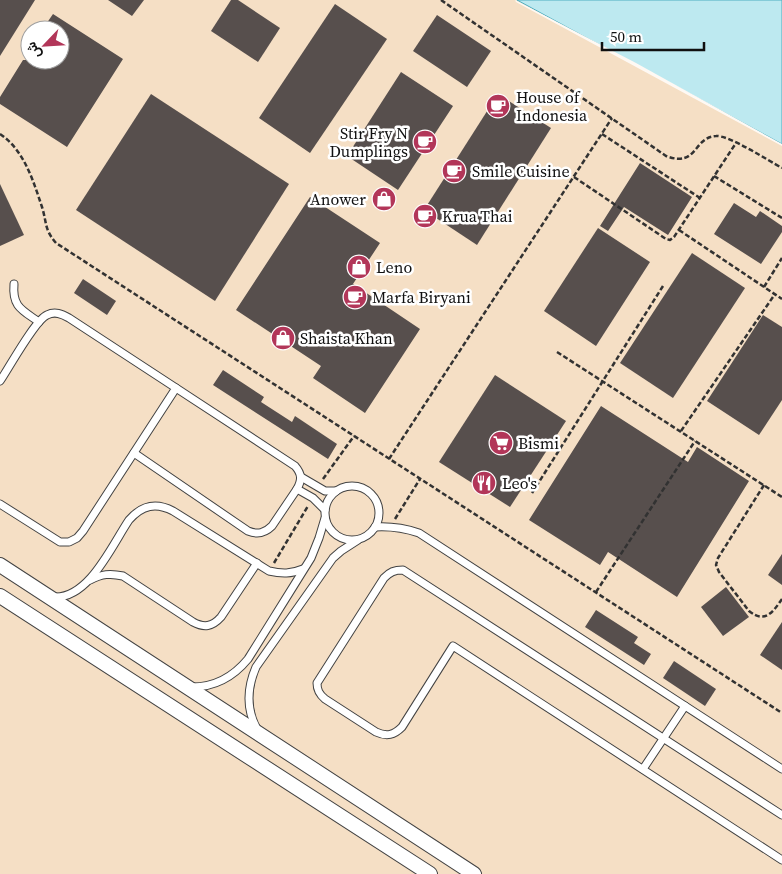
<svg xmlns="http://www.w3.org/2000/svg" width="782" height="874" font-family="'Source Serif 4',Vazirmatn,serif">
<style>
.sand{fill:#f5dfc5;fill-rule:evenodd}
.water{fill:#bde9f0;stroke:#4cadc0}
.pier{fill:#fef9f4}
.building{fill:#574f4d}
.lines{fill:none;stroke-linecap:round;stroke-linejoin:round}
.service-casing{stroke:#434343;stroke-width:9}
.minor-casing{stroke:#434343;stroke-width:16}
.path{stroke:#323232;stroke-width:2.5;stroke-dasharray:5 2.5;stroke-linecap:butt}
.service{stroke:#fff;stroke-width:7}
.minor{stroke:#fff;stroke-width:14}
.labels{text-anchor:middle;stroke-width:5;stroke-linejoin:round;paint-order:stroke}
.poi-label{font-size:16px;fill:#101010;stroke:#fff;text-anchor:start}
</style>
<rect width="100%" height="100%" fill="#fef9f4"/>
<!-- sand -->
<path class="sand" d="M0,0H517L782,144V874H0ZM30,30H60V60H30Z"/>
<!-- water -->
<path class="water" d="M517,0H782V144Z"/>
<!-- pier -->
<path class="pier" d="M515,0L636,63L782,144V146L516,2Z"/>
<!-- building -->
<g class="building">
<path d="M0,0H35L0,56Z"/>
<path d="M108,0H144L132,16Z"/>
<path d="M231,0H238L280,28L258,62L211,31Z"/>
<path d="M335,4L387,39L310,153L259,118Z"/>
<path d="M53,14L123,59L67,147L0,104V97L23,60H60V30H42Z"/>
<path d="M437,15L491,51L467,87L413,51Z"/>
<path d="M401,72L453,106L398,190L347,156Z"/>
<path d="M151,94L289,184L215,301L76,210Z"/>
<path d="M498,94L551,128L477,245L424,210Z"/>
<path d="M640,163L692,197L668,235L624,207L608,231L600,226Z"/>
<path d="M0,184L24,235L0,246Z"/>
<path d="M310,197L380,243L353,284L420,329L365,413L313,378L321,366L236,310Z"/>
<path d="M734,203L756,217L760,211L782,226V232L761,264L714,234Z"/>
<path d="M598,228L650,262L596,346L544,311Z"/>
<path d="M692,253L745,288L673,398L620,363Z"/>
<path d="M83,279L116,301L107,315L74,293Z"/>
<path d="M763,315L782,327V400L759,435L707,401Z"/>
<path d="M223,370L264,397L261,402L292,422L295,416L337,444L328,459L213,385Z"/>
<path d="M495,375L566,421L510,507L439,462Z"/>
<path d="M601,406L688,462L697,447L749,481L677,597L608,552L600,565L529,520Z"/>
<path d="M782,554V585L768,575Z"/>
<path d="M726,587L749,617L723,636L701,607Z"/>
<path d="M596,610L638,637L634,643L651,654L644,665L585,627Z"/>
<path d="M782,622V670L760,655Z"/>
<path d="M674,661L716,689L705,706L663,678Z"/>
</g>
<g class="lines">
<!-- service casing -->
<g class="service-casing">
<g id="service">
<path d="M14,284C12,307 22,310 39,322"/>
<path d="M0,381C9,368 35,320 47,315C55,311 62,314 69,318L176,388L83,531L77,538L69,542H60L0,504"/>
<path d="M134,453L248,531C258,535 265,533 272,526L297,489C302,480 302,474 295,466L176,388"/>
<path d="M301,477L325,491H336"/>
<circle cx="352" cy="513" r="27"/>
<path d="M297,489L313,498L325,510"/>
<path d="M375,527C391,526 404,528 419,533L782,769"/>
<path d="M90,580C102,574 110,573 123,576L193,622C204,628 212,627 221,617L257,563"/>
<path d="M54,597C89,599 112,545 129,520C142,505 156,502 173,511L269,571C282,574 291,574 303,569"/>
<path d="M192,687C215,687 234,676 248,659L311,558L319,538L325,518"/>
<path d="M257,729C246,709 247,688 256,667L333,558L341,551L358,540"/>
<path d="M643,769L685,706"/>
<path d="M782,815L403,570C394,570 390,572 384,578L317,683C317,690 319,694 325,699L376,732C387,737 394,735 402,727L453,646L782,860"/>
</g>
</g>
<!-- minor casing -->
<g class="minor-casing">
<g id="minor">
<path d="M0,565L474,874"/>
<path d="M0,596L430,874"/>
</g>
</g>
<!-- path -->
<g class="path">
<path d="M441,0L666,156C698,168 693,137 716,136C729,135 769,161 782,168"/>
<path d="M0,134C24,150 33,180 42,207C47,223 44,229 56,243L782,713"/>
<path d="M602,134L700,198"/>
<path d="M714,176L782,218"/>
<path d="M574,177L666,239L670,240L674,237L736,143"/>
<path d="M679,230L782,299"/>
<path d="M764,287L782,258"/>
<path d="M557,352L782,497"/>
<path d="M681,431L775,294"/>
<path d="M389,459L612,118"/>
<path d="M323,479L354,436"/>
<path d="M764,485L718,558L716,565L719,572L749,611C765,624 773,612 782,599"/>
<path d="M532,493L663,286"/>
<path d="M395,519L420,479"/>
<path d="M274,563L308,506"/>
<path d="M596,592L695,441"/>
</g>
<!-- service -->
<use href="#service" class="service"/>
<!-- minor -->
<use href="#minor" class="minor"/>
</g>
<!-- icons -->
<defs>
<g id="cafe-disc" transform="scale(1.25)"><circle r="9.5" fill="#b23659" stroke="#fff"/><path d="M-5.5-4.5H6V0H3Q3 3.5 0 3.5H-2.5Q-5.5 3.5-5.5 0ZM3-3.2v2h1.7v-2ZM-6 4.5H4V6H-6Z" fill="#fff"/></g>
<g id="shop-disc" transform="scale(1.25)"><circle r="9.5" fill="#b23659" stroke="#fff"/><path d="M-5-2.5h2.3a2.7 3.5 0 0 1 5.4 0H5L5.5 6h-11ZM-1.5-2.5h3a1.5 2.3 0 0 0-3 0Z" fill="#fff"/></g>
<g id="supermarket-disc" transform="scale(1.25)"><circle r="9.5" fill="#b23659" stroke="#fff"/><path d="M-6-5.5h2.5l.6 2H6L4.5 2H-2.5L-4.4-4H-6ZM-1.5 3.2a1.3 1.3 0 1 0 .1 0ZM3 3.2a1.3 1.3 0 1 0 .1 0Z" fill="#fff"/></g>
<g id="restaurant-disc" transform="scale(1.25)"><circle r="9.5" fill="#b23659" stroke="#fff"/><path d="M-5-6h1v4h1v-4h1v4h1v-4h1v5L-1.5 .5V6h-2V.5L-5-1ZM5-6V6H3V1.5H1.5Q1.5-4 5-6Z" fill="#fff"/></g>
</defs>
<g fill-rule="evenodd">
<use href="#cafe-disc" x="498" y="106"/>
<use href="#cafe-disc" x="425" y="142"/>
<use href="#cafe-disc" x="454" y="171"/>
<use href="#shop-disc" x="384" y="199"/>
<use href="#cafe-disc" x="425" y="216"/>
<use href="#shop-disc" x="359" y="267"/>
<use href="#cafe-disc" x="355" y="297"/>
<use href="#shop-disc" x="283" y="338"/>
<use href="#supermarket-disc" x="501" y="443"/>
<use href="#restaurant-disc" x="484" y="483"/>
</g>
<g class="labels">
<!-- poi labels -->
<g class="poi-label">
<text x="516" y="103">House of<tspan x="516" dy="18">Indonesia</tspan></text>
<text x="408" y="139" text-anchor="end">Stir Fry N<tspan x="408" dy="18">Dumplings</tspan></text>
<text x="472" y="177">Smile Cuisine</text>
<text x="366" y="205" text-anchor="end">Anower</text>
<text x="442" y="222">Krua Thai</text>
<text x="376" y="273">Leno</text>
<text x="372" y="303">Marfa Biryani</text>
<text x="300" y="344">Shaista Khan</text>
<text x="518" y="449">Bismi</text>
<text x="502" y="489">Leo's</text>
</g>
</g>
<!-- north arrow -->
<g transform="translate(45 45) rotate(245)"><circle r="24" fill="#ffffff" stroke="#9f9f9f"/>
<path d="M0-4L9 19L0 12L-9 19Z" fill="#b23659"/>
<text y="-8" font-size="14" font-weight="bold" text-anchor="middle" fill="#101010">ش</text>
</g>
<!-- scale -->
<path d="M602 42v8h102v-8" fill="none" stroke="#101010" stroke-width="2.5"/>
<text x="610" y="42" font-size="15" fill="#101010" stroke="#ffffff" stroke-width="4" paint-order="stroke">50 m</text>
</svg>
